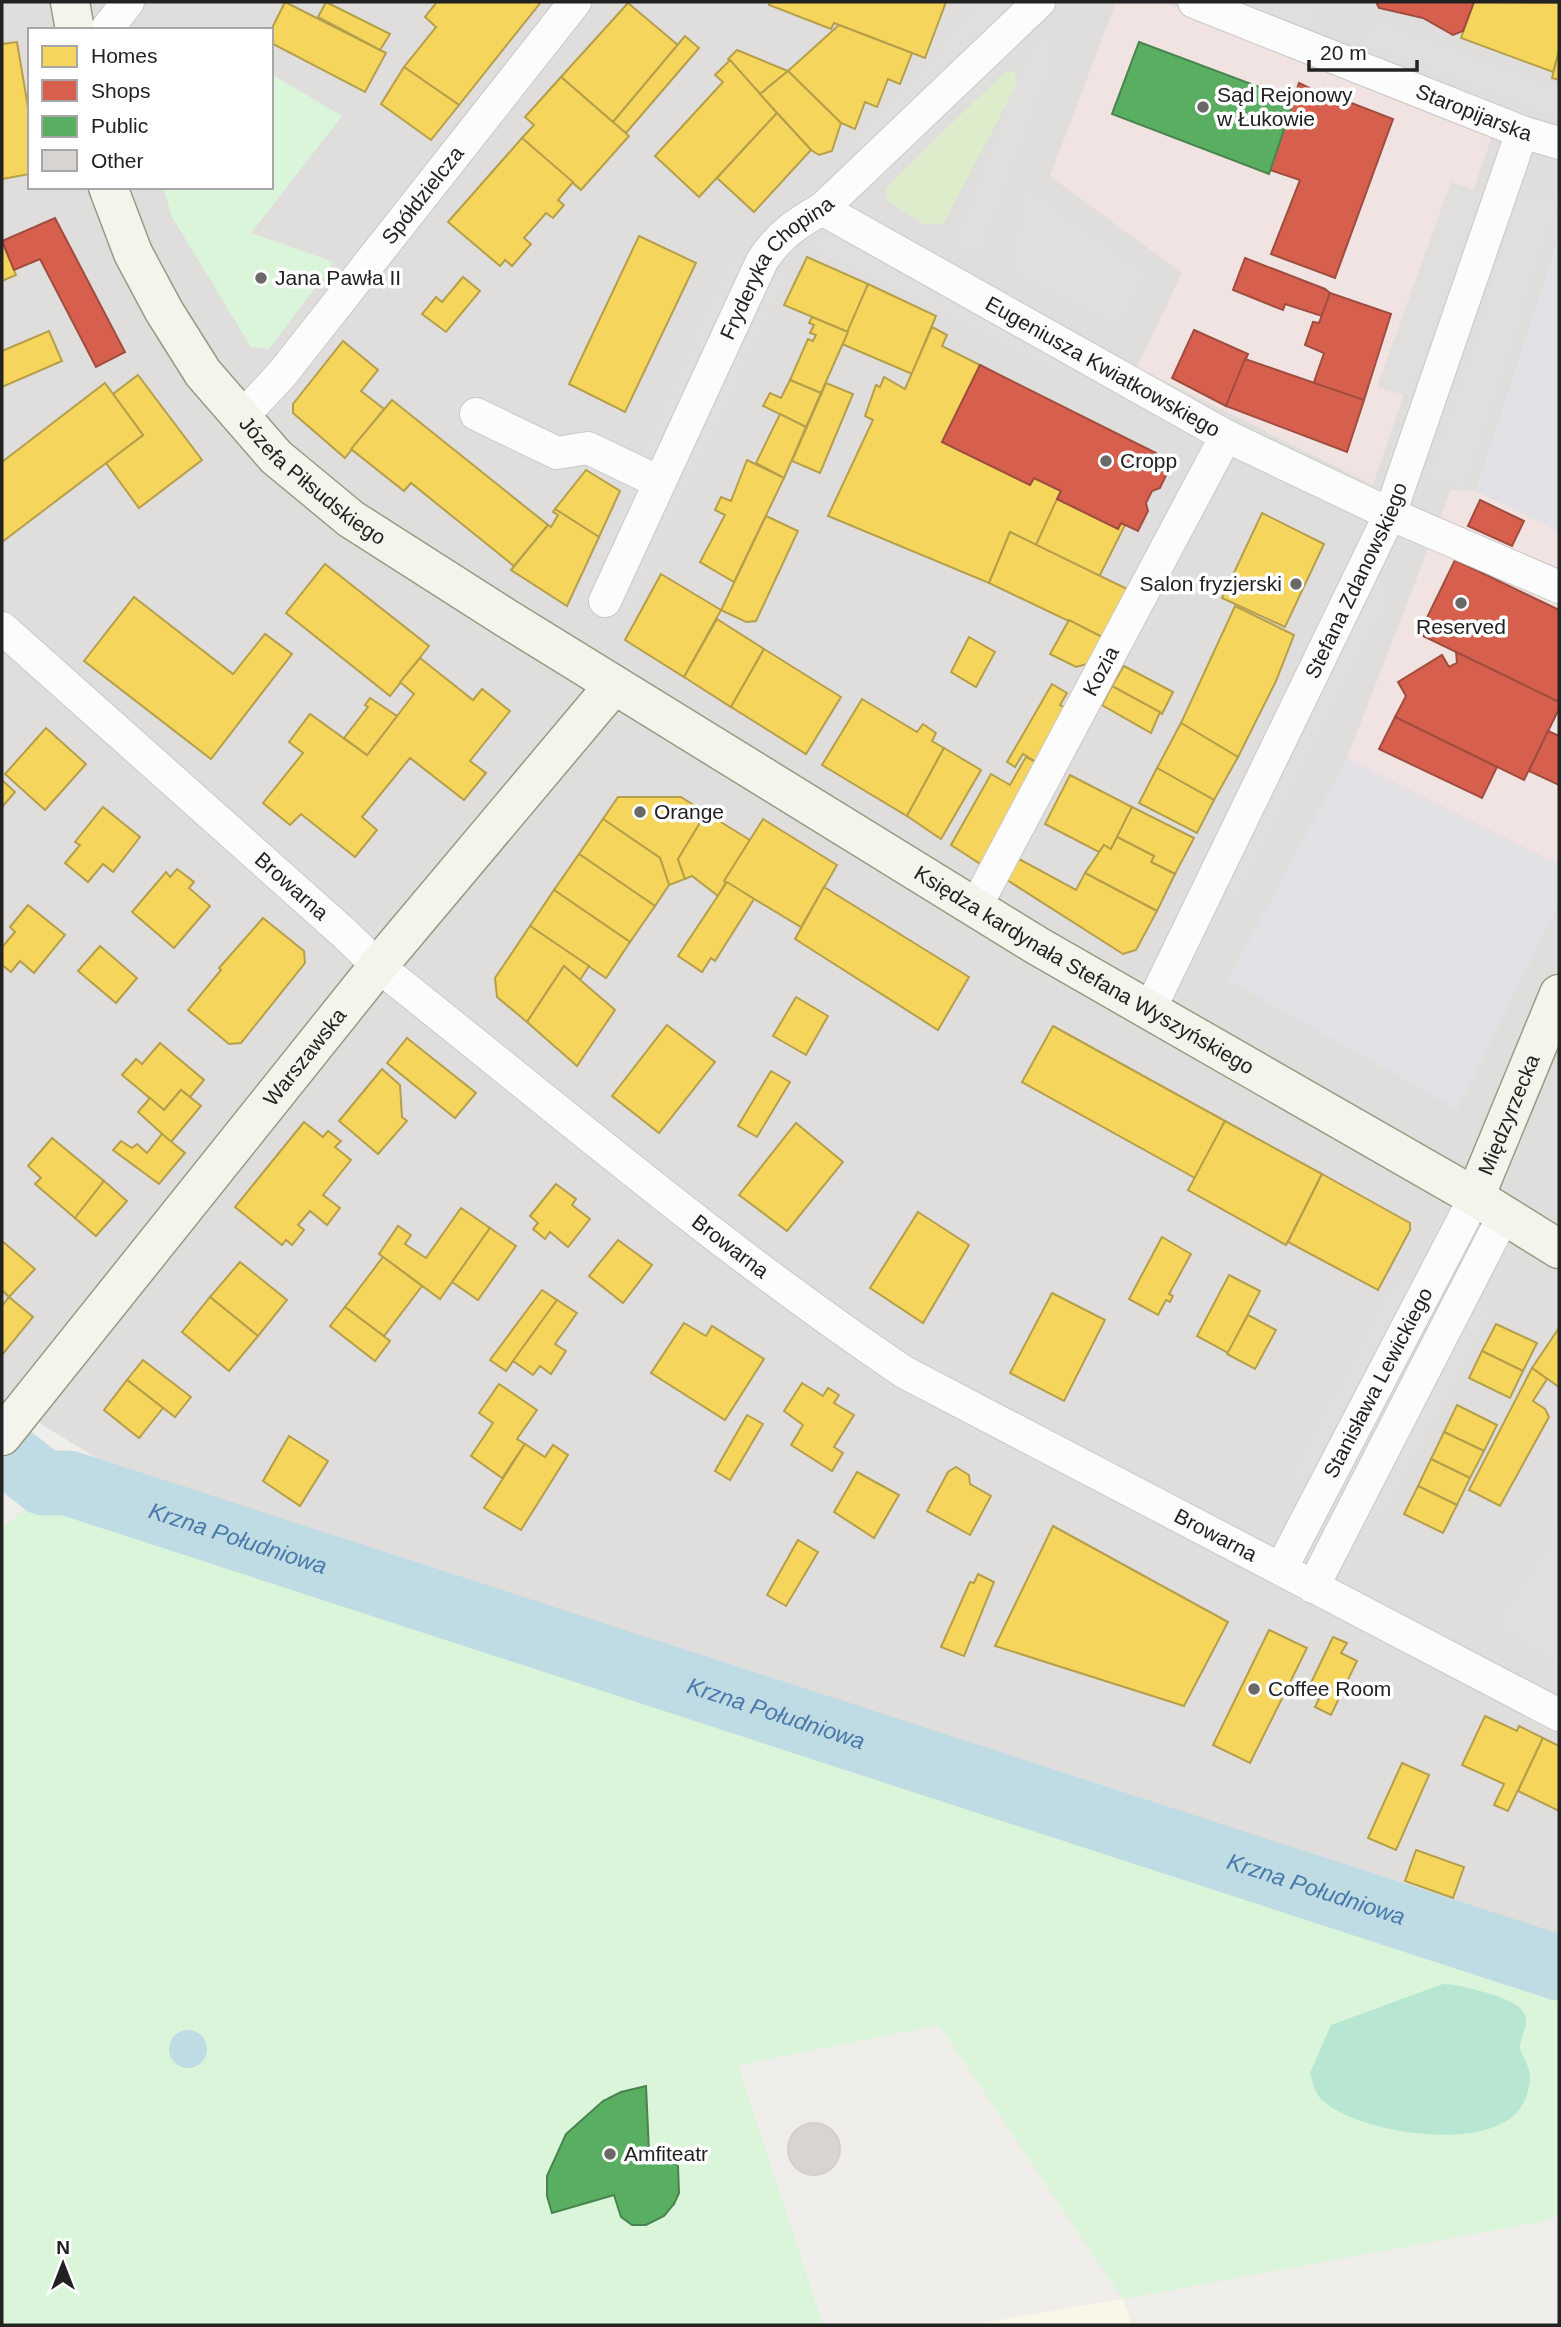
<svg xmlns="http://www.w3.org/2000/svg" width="1561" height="2327" font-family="Helvetica,sans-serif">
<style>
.residential{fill:#dfdedc;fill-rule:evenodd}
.commercial{fill:#f1e3e1}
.education{fill:#f8f7e8}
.grass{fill:#ddeccb}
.park{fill:#daf5da}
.pitch{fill:#b7e6d2}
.parking{fill:#e0dfde}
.plaza{fill:#e2e1e5}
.water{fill:#bfdbe3}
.homes{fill:#f6d55c;stroke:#b69f4b;stroke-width:2}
.shops{fill:#d6604d;stroke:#a04d40;stroke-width:2}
.public{fill:#5aae61;stroke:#49844e;stroke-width:2}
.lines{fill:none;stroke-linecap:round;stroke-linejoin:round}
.river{stroke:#bfdbe3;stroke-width:65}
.building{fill:#d7d4d2;stroke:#d3d0cc;stroke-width:2}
.minor-casing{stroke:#c9c8c7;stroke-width:34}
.secondary-casing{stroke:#999a82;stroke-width:41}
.minor{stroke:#fdfcfc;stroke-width:32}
.secondary{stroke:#f4f4ed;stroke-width:38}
.poi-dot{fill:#6a6968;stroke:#fff;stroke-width:2.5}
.labels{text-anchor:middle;stroke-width:7;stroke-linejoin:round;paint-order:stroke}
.poi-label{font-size:21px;fill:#222;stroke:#fff;text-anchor:start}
.street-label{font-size:21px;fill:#222;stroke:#fff}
.water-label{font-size:23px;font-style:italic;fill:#4a7aab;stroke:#fff}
</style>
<rect width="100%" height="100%" fill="#f0eeeb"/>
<!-- residential -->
<path class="residential" d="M2,2H1559V1941L134,1481L2,1400ZM30,30H271V187H30Z"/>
<!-- commercial -->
<g class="commercial">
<path d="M1116,2H1163L1493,133L1373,485L1137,367L1182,273L1050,176Z"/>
<path d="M1451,490L1476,491L1559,531V865L1347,758Z"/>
</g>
<!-- education -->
<path class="education" d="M1123,2299L1132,2325H971Z"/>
<!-- grass -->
<path class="grass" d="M1015,71L1016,86L943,224H924L887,201L886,190L893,180L1005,72Z"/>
<!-- park -->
<g class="park">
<path d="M271,74L342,116L251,233L334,262L269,349L251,347L172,217L163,187H271Z"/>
<path d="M33,1502L1559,1986V2215L1540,2222L1123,2299L939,2025L738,2065L823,2325H2V1528Z"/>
</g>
<!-- pitch -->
<path class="pitch" d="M1443,1984C1459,1984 1512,1997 1522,2010C1532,2022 1521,2033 1520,2046C1520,2053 1527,2062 1529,2070C1533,2086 1524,2108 1511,2118C1470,2149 1361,2133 1323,2101C1315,2094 1313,2083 1310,2073L1331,2025Z"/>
<!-- parking -->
<g class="parking">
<path d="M973,2H1014L1008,13L866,153L853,138L913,80L973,12Z"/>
<path d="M1239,2H1315L1308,27Z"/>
<path d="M1035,12L1045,26L1050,66L979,254L954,246L1016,86L1044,28L884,179L874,168Z"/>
<path d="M1375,21L1559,90V117L1366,45Z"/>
<path d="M1451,182L1480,192L1408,396L1377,387Z"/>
<path d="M1026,188L1145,275L1117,326L1013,270Z"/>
<path d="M1521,196L1558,197L1465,490L1430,479Z"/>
<path d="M820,233L1111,379L1104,395L813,249Z"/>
<path d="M729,264L747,273L596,603L580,592Z"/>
<path d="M769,265L788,275L622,622L606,612Z"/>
<path d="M1385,555L1390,596L1231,909L1223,879Z"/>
<path d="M1426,1276L1327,1470L1289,1484L1391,1285Z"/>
<path d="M1492,1306L1388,1511L1351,1521L1457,1314Z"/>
<path d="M1559,1530V1662L1497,1626Z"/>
</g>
<!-- plaza -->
<g class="plaza">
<path d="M1559,235V531L1476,491Z"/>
<path d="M1347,758L1559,865V904L1457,1109L1228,980Z"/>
</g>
<!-- water -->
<circle class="water" cx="188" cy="2049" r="19"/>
<!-- homes -->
<g class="homes">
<path d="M285,2L386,53L365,92L271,43V30Z"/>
<path d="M326,2L390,34L380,50L318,17Z"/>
<path d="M437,2H541L459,105L404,67L436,27L425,17Z"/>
<path d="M770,2H946L925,58L834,23L831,29L769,5Z"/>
<path d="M1474,2L1559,3V51L1553,72L1461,38Z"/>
<path d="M628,3L678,45L613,122L561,77Z"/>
<path d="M839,25L912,53L900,84L888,79L877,107L865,102L855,129L841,123L788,71Z"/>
<path d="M685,36L699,48L626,133L613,122Z"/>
<path d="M17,42L30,119V174L2,179V44Z"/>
<path d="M737,50L788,71L760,94L728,59Z"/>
<path d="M1559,51V80L1552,78Z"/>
<path d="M730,60L777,113L699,197L655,156L723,82L715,75Z"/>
<path d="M404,67L459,105L431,140L381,104Z"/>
<path d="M788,71L841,123L832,151L819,155L811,150L760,94Z"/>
<path d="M561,77L629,136L581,190L522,138L534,125L525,117Z"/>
<path d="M777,113L811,150L754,212L717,178Z"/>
<path d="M522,138L573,182L558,200L564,205L553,218L546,213L524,238L531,244L512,266L505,260L500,266L448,222Z"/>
<path d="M639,236L696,263L625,412L569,384Z"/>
<path d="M2,241L16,275L2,281Z"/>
<path d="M807,257L868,284L848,332L784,305Z"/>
<path d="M463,277L480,291L446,332L422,314L436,297L442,302Z"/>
<path d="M868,284L936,316L912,374L842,344Z"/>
<path d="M812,317L848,332L821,393L790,380L808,339L813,341L816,335L810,333L814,325L809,323Z"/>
<path d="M932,327L947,335L942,346L980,365L942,442L1030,485L1034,478L1061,491L1036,545L1010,532L989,583L828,516L873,420L865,416L876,385L880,387L884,377L905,389Z"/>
<path d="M49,331L62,361L2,387V351Z"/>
<path d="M343,341L378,370L361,391L384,409L345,458L293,413V404Z"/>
<path d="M138,375L202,460L139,508L106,463L143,435L113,394Z"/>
<path d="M790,380L821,393L806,427L763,406L770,393L781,398Z"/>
<path d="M105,383L143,435L2,542V462Z"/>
<path d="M826,383L853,394L820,473L792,461Z"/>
<path d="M392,400L548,525L514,566L411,483L404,491L351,449Z"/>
<path d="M780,414L806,427L784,478L756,463Z"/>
<path d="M747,460L784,478L734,582L700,562L725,515L715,510L721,497L731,501Z"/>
<path d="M586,470L620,491L599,537L555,509Z"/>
<path d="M1057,499L1118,529L1121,523L1125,525L1099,577L1036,545Z"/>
<path d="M555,509L599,537L567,606L511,570L548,525L551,527L558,515L553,512Z"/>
<path d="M1262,513L1324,544L1285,627L1222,598Z"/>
<path d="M766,516L798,531L756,621L746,622L721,610Z"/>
<path d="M1010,532L1127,589L1102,637L989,583Z"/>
<path d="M325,564L429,646L390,696L286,613Z"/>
<path d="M661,574L721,610L684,677L625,640Z"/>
<path d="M134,597L233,674L265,634L292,654L211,759L84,661Z"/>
<path d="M1235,606L1294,635L1276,681L1238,757L1181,723Z"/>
<path d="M717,619L764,649L731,707L684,677Z"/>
<path d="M1069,620L1102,637L1087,664L1076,667L1050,654Z"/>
<path d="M969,637L995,652L976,687L951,672Z"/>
<path d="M764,649L841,697L806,754L731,707Z"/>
<path d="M420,658L473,700L482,689L510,711L470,761L486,773L464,800L410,758L362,817L377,830L355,857L301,814L290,825L263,803L303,753L289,742L310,714L367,755L414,694L400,682Z"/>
<path d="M1124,666L1173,692L1162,714L1112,686Z"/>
<path d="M1052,684L1067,693L1060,705L1066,708L1036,762L1023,754L1015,767L1007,762Z"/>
<path d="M1112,686L1160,712L1151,733L1102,705Z"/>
<path d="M370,698L397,716L367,755L344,738L368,707L365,705Z"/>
<path d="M862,699L917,732L923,724L936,733L932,741L944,748L907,816L822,765Z"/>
<path d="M1181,723L1238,757L1214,800L1157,768Z"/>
<path d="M46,728L86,764L45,810L5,774Z"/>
<path d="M944,748L981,770L941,839L907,816Z"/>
<path d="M1026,757L1036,762L982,865L951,845L991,774L1010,785Z"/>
<path d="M1157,768L1214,800L1197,833L1139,803Z"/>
<path d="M1070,775L1132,807L1111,849L1104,845L1099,852L1045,824Z"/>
<path d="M2,780L15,792L2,807Z"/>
<path d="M618,797H681L706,813L678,859L685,879L669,885L660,858L603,819Z"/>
<path d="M103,807L140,837L113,872L103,864L88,882L65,863L80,845L75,842Z"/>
<path d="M1132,807L1194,838L1175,874L1151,862L1154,856L1117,837Z"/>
<path d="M706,813L750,840L718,896L692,876L685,879L678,859Z"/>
<path d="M603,819L660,858L669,885L655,906L579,854Z"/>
<path d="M763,819L837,865L801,927L724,881Z"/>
<path d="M1117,837L1154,856L1151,862L1175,874L1157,911L1085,873L1104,845L1111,849Z"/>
<path d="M579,854L655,906L630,942L554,890Z"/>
<path d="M1019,859L1076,890L1085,873L1157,911L1136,950L1123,954L1007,880Z"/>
<path d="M177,869L194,882L189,888L210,906L174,948L132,912L166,872L170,877Z"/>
<path d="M727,882L754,899L715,961L711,958L702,972L678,956Z"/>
<path d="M824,887L969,977L938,1030L795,939Z"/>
<path d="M554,890L630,942L606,978L530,926Z"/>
<path d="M28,905L65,935L34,973L20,961L11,972L2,965V947L15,932L10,927Z"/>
<path d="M263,918L304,951L305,963L241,1043L229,1044L188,1010L221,970L219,968Z"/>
<path d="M530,926L589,966L580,980L564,966L527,1022L497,997L495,978Z"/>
<path d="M100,946L137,978L116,1003L78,971Z"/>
<path d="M564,966L615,1010L577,1066L527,1022Z"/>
<path d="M796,997L828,1016L806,1055L773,1036Z"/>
<path d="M667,1025L715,1062L659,1133L612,1096Z"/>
<path d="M1053,1026L1225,1121L1195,1178L1022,1082Z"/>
<path d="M407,1038L476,1093L455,1118L387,1063Z"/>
<path d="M160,1043L204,1080L190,1097L181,1090L164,1110L122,1075L136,1059L142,1064Z"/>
<path d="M382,1069L400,1085L402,1117L407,1121L378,1154L339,1121Z"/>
<path d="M771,1071L790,1082L757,1137L738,1126Z"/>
<path d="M181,1090L201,1106L171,1142L138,1112L150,1098L164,1110Z"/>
<path d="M1225,1121L1322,1174L1286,1245L1188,1190Z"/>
<path d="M304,1122L323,1137L328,1131L341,1141L335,1147L351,1160L323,1195L340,1208L327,1225L310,1211L298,1225L304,1230L292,1245L286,1240L282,1245L235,1207Z"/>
<path d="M796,1123L843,1162L787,1231L739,1195Z"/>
<path d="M162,1134L185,1153L159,1184L113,1150L121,1141L132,1148L137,1144L147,1153Z"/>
<path d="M52,1138L104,1181L75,1218L35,1184L41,1178L28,1166Z"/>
<path d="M1322,1174L1410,1223V1230L1378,1290L1288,1242Z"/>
<path d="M104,1181L127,1201L96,1236L75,1218Z"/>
<path d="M556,1184L576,1199L572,1205L590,1219L568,1247L550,1232L545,1239L533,1229L538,1223L530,1216Z"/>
<path d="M461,1208L490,1228L440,1299L379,1254L398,1226L411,1235L405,1244L426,1258Z"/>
<path d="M918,1212L969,1245L923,1323L870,1288Z"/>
<path d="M490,1228L516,1246L478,1300L452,1282Z"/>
<path d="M1162,1237L1191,1254L1169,1294L1173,1296L1170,1302L1166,1300L1158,1315L1129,1299Z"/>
<path d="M618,1240L652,1265L623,1303L589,1276Z"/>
<path d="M2,1241L35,1269L9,1297L2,1290Z"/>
<path d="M383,1257L422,1286L384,1336L345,1307Z"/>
<path d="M240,1262L287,1300L258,1336L210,1297Z"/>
<path d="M1229,1275L1260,1291L1228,1353L1197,1336Z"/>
<path d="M542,1290L557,1300L506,1371L490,1360Z"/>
<path d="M1052,1293L1105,1320L1064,1401L1010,1373Z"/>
<path d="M9,1297L33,1317L2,1355V1306Z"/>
<path d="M210,1297L258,1336L229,1371L182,1332Z"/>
<path d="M557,1300L577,1313L555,1344L566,1351L551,1374L540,1366L533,1375L513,1361Z"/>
<path d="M345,1307L390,1341L375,1361L330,1326Z"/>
<path d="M1248,1315L1276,1330L1255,1369L1227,1354Z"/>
<path d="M684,1323L706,1336L712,1326L764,1359L725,1420L651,1373Z"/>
<path d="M1496,1324L1537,1343L1523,1371L1482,1351Z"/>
<path d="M1559,1328V1387L1532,1368Z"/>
<path d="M1482,1351L1523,1371L1510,1398L1469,1378Z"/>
<path d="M143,1360L191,1397L175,1417L127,1380Z"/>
<path d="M1532,1368L1547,1379L1533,1401L1545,1409L1549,1417L1500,1506L1469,1490Z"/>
<path d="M127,1380L163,1408L139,1438L104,1410Z"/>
<path d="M802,1383L823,1396L828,1388L839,1395L834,1403L854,1415L834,1447L843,1453L832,1471L791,1445L803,1425L784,1411Z"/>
<path d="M499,1384L537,1410L517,1439L525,1444L502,1478L471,1456L493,1423L479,1413Z"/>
<path d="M1457,1405L1497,1425L1484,1451L1444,1432Z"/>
<path d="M747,1415L763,1424L730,1480L715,1471Z"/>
<path d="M1444,1432L1484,1451L1470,1478L1431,1459Z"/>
<path d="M289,1436L328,1461L300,1506L263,1481Z"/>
<path d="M525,1444L545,1457L553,1445L568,1455L521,1530L484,1508Z"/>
<path d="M1431,1459L1470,1478L1457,1505L1418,1486Z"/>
<path d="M956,1467L969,1475L970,1484L991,1496L970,1535L927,1511L948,1472Z"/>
<path d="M857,1472L899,1495L874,1538L834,1512Z"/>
<path d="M1418,1486L1457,1505L1443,1533L1404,1514Z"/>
<path d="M1053,1526L1228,1622L1184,1706L995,1646Z"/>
<path d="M798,1540L818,1552L786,1606L767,1595Z"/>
<path d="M978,1574L994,1582L964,1656L941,1647L970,1582L974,1583Z"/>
<path d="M1269,1630L1307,1648L1250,1763L1213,1745Z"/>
<path d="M1333,1637L1347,1643L1341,1653L1357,1661L1331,1715L1315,1707L1320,1697L1307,1691Z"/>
<path d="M1485,1716L1517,1731L1519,1726L1543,1738L1508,1811L1494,1805L1504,1784L1462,1765Z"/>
<path d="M1543,1738L1559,1746V1811L1518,1791Z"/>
<path d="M1402,1763L1429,1775L1396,1850L1368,1838Z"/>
<path d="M1416,1850L1464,1867L1453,1898L1405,1881Z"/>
</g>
<!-- shops -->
<g class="shops">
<path d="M1376,2H1474L1463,31L1453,35L1423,18L1379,8Z"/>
<path d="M1299,83L1330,98L1331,95L1393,119L1335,278L1271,254L1300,180L1270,170Z"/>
<path d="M55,218L125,352L96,367L40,259L14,270L2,241Z"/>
<path d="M1245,258L1325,289L1330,293L1322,316L1285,304L1283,310L1233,290Z"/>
<path d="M1330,293L1391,314L1364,400L1313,385L1324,353L1305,345L1313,322L1319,323Z"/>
<path d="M1194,330L1248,354L1226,406L1172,378Z"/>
<path d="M1245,359L1364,400L1347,452L1226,406Z"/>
<path d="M980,365L1156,453L1154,459L1170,467L1160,488L1152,491L1146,503L1148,511L1138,531L1121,523L1118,529L1057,499L1061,491L1034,478L1030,485L942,442Z"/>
<path d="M1480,500L1524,521L1512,546L1468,526Z"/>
<path d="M1455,560L1559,610V702L1419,634Z"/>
<path d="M1456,652L1559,702V709L1524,780L1395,717L1406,696L1398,682L1442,655L1449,667L1457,663Z"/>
<path d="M1395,717L1497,767L1482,798L1379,749Z"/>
<path d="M1548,731L1559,736V785L1529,771Z"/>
</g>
<!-- public -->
<g class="public">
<path d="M1139,42L1294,100L1269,174L1112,114Z"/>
<path d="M646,2086L649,2152L658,2151L678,2166L679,2193L674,2204L664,2216L646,2225H632L621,2217L614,2195L552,2213L547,2196V2176L566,2134L603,2101L621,2092Z"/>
</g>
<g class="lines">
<!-- river -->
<path class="river" id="s1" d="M2,1450L44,1483H68L1559,1968"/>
</g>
<!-- building -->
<circle class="building" cx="814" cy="2149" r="26"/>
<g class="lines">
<!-- minor casing -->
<g class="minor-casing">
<g id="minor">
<path id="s2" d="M1194,2L1522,132L1559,143"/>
<path d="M106,30L128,2"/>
<path id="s3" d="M822,209L1226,436L1390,514L1559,587"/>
<path d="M476,414L557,453L588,448L659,482"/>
<path id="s4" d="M240,419L282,374L575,2"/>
<path id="s5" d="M605,601L762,261C778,236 797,223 822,209L1039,2"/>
<path id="s6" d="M2,628L344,933L378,966C552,1104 720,1248 904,1372L1559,1715"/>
<path id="s7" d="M976,906L1226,436"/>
<path id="s8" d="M1149,1011L1390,514L1522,132"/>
<path id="s9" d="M1281,1569L1475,1197"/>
<path d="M1313,1587L1504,1215"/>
</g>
</g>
<!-- secondary casing -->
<g class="secondary-casing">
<g id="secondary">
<path d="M70,2L75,30"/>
<path id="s10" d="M108,187L133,253L164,311L203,373L276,457L351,519L506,618L1036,945L1475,1197L1559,1249"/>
<path id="s11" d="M1475,1197L1559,994"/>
<path id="s12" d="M2,1436L378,966L614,685"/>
</g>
</g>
<!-- minor -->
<use href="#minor" class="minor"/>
<!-- secondary -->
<use href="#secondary" class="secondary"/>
</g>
<!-- markers -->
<g class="poi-dot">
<circle cx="1203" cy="107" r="7"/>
<circle cx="261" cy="278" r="7"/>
<circle cx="1106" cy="461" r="7"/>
<circle cx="1296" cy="584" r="7"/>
<circle cx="1461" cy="603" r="7"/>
<circle cx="640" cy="812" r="7"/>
<circle cx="1254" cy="1689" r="7"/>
<circle cx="610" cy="2154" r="7"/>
</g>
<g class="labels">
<!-- poi labels -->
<g class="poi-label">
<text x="1217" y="102">Sąd Rejonowy<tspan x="1217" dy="24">w Łukowie</tspan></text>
<text x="275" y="285">Jana Pawła II</text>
<text x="1120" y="468">Cropp</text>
<text x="1282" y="591" text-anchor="end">Salon fryzjerski</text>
<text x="1461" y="634" text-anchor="middle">Reserved</text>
<text x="654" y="819">Orange</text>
<text x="1268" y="1696">Coffee Room</text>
<text x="624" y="2161">Amfiteatr</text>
</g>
<!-- street labels -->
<g class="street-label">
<text dy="7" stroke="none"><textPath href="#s2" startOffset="301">Staropijarska</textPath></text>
<text dy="7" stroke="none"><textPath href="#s4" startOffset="289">Spółdzielcza</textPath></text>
<text dy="7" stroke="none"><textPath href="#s5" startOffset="378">Fryderyka Chopina</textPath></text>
<text dy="7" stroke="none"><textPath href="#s3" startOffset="322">Eugeniusza Kwiatkowskiego</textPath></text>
<text dy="7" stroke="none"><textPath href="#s10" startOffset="364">Józefa Piłsudskiego</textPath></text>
<text dy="7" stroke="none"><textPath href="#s8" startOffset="478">Stefana Zdanowskiego</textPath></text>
<text dy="7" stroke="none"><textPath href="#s7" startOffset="266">Kozia</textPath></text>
<text dy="7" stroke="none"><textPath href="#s6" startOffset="388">Browarna</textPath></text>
<text dy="7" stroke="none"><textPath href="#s10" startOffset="1279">Księdza kardynała Stefana Wyszyńskiego</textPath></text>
<text dy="7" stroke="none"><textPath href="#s12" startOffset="485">Warszawska</textPath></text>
<text dy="7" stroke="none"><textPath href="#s11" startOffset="89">Międzyrzecka</textPath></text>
<text dy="7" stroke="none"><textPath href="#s6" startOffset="956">Browarna</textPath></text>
<text dy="7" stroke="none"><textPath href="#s9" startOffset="210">Stanisława Lewickiego</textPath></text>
<text dy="7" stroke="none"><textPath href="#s6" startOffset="1522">Browarna</textPath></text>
</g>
<!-- water labels -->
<g class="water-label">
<text dy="8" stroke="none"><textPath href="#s1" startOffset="256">Krzna Południowa</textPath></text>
<text dy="8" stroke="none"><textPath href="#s1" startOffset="822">Krzna Południowa</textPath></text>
<text dy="8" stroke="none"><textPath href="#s1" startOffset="1390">Krzna Południowa</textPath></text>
</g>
</g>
<!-- border -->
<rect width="1561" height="2327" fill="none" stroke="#222222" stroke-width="7"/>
<!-- legend -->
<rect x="28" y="28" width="245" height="161" fill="#ffffff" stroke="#a7a7a7" stroke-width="2"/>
<rect x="42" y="46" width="35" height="21" fill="#f6d55c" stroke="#a7a7a7" stroke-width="2"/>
<text x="91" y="63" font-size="21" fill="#222222">Homes</text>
<rect x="42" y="80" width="35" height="21" fill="#d6604d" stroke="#a7a7a7" stroke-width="2"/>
<text x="91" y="98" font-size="21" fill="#222222">Shops</text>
<rect x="42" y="116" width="35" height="21" fill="#5aae61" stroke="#a7a7a7" stroke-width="2"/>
<text x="91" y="133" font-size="21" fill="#222222">Public</text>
<rect x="42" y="150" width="35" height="21" fill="#d7d4d2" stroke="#a7a7a7" stroke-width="2"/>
<text x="91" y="168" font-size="21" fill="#222222">Other</text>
<!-- north arrow -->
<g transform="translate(63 2264)" stroke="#ffffff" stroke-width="5" paint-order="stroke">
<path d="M0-5L12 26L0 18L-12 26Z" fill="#222222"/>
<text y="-10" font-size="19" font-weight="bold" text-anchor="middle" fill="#222222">N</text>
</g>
<!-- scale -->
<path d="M1309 60v10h108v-10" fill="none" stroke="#222222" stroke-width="3.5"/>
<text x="1320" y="60" font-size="21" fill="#222222" stroke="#ffffff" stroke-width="5" paint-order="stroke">20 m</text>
</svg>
